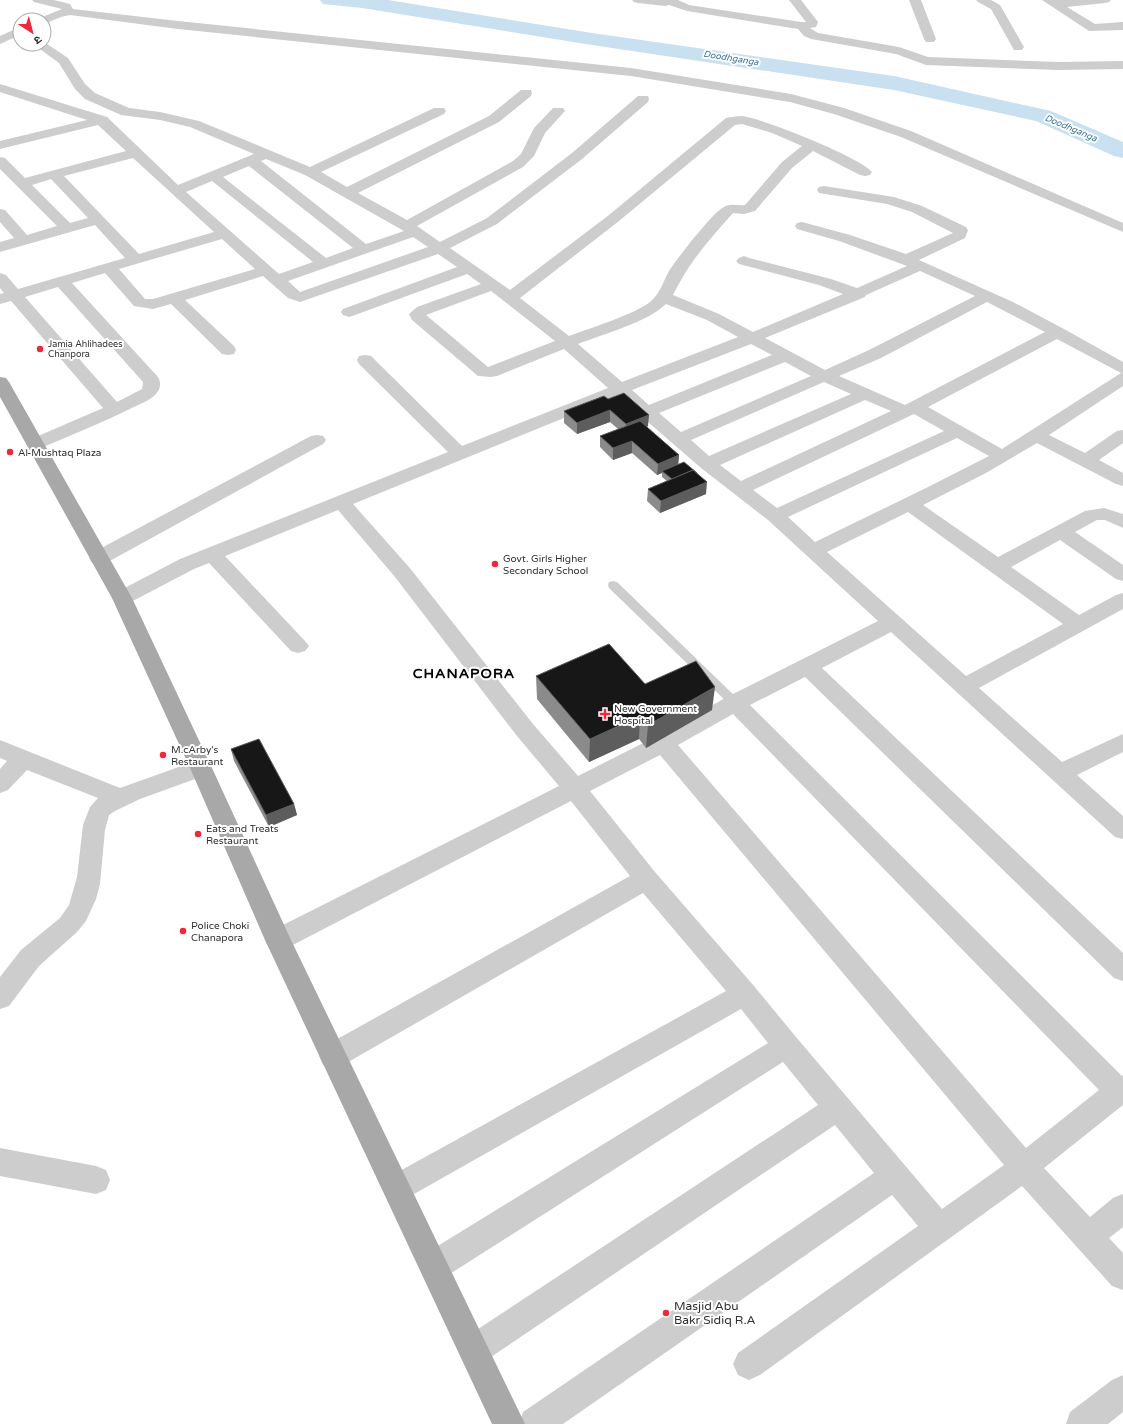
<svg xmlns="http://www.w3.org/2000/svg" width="1123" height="1424" font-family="'Varela Round','Noto Sans Devanagari',sans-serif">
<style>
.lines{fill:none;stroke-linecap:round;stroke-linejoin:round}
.river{fill:#c8e0ef;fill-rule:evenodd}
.service{fill:#cdcdcd;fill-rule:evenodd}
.minor{fill:#cdcdcd;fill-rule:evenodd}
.primary{fill:#a8a8a8;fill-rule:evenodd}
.wall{fill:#8b8b8b}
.shaded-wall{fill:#5d5d5d}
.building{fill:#171717;stroke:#5d5d5d}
.poi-dot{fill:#f1283a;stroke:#fff;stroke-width:1.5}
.labels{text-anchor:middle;stroke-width:4;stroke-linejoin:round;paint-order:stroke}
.far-water-label{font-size:9px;font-style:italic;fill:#387498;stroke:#fff}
.far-poi-label{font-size:9px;fill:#303030;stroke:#fff;text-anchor:start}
.poi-label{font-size:10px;fill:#303030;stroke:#fff;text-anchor:start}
.near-poi-label{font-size:12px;fill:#303030;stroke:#fff;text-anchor:start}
.district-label{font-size:14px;font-weight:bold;letter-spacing:1px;fill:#000;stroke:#fff}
</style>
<rect width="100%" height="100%" fill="#fff"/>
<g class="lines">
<!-- river -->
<path class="river" d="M320,0H388L592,33L894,76L1051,111L1123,142V158L1114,156L1036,121L894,90L592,45L362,8L323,4Z"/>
<!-- service -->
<path class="service" d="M613,581L617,582L739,700L741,703L739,706L735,707L731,706L609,588L608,585L609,582Z"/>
<!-- minor -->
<g class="minor">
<path d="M32,0H54L70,4L73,9L178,21L631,68L791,94L844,108L911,131L1123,223V232L901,137L834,114L790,102L631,76L178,29L70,15L61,17L44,24V20H38L40,18L62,9L34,2Z"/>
<path d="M632,0H678L689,5L801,22H806L789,0H801L818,22L816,27L810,28L818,33L899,47L928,57L1058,62L1123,61V69L1058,70L926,65L896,54L811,39L804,36L798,29L687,11L669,5L665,6L638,3L634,2Z"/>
<path d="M909,0H921L936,39L934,42H926L924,39Z"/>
<path d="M976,0H991L1000,5L1024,47L1022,50H1014L991,9L978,2Z"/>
<path d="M1042,0H1111L1109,2L1105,3L1067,7L1095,24L1123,22V30L1089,31Z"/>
<path d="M20,27V35L0,44V36Z"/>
<path d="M44,42L68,58L85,84L95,93L129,108L160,112L199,121L310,167L434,108H444L446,111L444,114L321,172L347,187L489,116L521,90H531L532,93L531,96L499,122L358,193L407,220L513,161L521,154L534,128L553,108H563L565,111L545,133L534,156L523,167L417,226L440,242L487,218L572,153L638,96H648L649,99L648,102L582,159L497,224L450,248L510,290L609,215L726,118C731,117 737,116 742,116C762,118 862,158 872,172L870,175L865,176L860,175L813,151L792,168L755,211L744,214L733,213C708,241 690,261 673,295L719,314L753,332L843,294L819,285L739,264L736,261L739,258L744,256L749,258L831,279L857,288L907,266L839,241L797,229L795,226L797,223L802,222L850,235L906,254L953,233L912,212L887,204L819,193L817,190L819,187L824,186L894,197L922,206L966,227L968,230L965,238L919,260L1013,302L1064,329L1123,362V386L1049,435L1085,453L1117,431L1123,430V443L1099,460L1123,473V486L1116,484L1037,443L986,473L923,505L998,557L1085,511L1104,508L1123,514V528L1105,520H1097L1075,532L1123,565V581L1116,579L1060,540L1011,567L1079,615L1116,595L1123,593V609L979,688L1062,762L1123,734V752L1077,775L1123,816V839L1115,837L891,632L822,668L1123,953V981L1114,978L805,677L750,705L1122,1076L1123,1075V1105L1044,1168L1090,1217L1113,1198L1123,1194V1227L1109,1238L1123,1253V1290L1112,1286L1022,1186L760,1375L749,1380L738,1375L733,1364L738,1353L918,1226L892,1195L563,1424H519L523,1412L874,1173L835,1125L485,1361L474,1366L463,1361L458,1350L463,1339L818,1105L783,1062L445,1277L434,1281L423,1277L419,1266L423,1255L768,1043L741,1009L407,1198L397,1202L387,1198L382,1188L387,1178L726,991L643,893L343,1065L333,1068L323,1065L319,1056L323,1047L630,876L571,801L287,948L278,951L269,948L265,940L269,932L559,786L517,736L395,577L338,510L225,556L305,641L309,646L305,651L298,653L291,651L209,563L194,569L129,603L122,605L115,603L112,598L115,593L180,559L448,452L359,364L357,360L359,356L365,355L371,356L462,446L608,388L564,349L497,376L491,377L478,376L412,320L409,314L417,307L481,284L467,274L355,315L349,317L343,315L341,312L343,309L457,267L438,254L300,302L288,298L263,276L185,300L234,346L236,350L234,354L228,355L222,354L171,304L153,309L134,306L105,273L72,283L158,377C162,384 160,391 154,396C147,402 137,405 130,409C101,423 71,435 41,448L35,449L29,448L26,444L29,440L103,408L11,301L0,304V294L4,293L0,288V273L6,275L18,289L125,258L95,225L0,252V242L14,238L0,222V209L5,210L27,235L57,226L0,169V157L5,158L25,178L126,151L98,125L0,149V141L87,120L0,92V84L107,117L178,185L254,154L190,127L160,120L121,115L85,99L75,89L59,63L33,44H44ZM742,124L772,133L802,146L782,162L745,205C738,206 731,203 724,207C713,212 676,260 669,271C663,282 660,294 650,302C633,315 590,328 569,336L520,298L619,221L735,125ZM133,158L214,232L139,254L64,176ZM266,159L305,175L404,231L366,244L261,161ZM249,166L353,248L326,258L223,177ZM51,179L88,218L70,223L32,185ZM212,181L313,262L279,274L186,192ZM413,237L428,247L300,292L288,281ZM222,239L255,269L153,299H145L119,269ZM920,271L975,296L869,350L825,370L765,338L865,297L866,295ZM58,287L143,382L142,389L117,402L25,297ZM491,291L555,341L488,367L426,315ZM987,302L1045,332L905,405L839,376L881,358ZM666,304L707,320L738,337L622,382L578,344C603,334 648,322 666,304ZM1057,339L1121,373L1002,449L928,407ZM751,344L772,355L649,405L632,390ZM785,362L811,376L681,432L659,413ZM824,382L851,394L709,456L691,440ZM618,396L701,468L768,520L878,621L727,697L655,737L578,776L533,724L409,567L353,504ZM865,400L891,411L741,481L720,465ZM914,414L944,431L777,508L753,490ZM957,438L989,456L926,488L815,542L788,517ZM908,512L1063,624L966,676L827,552ZM733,714L1099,1090L1026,1148L678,745ZM660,755L1004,1165L942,1209L796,1037L754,986L655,872L590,791Z"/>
<path d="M317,435L323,436L326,440L323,444L106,563L99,564L92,563L89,558L92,553L311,436Z"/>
<path d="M0,740L120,788L201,759L209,762L212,768L209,774L140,799L115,811L109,815L105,830L100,884L96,899L86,921L77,932L39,966L9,1006L0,1009V977L21,950L60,918L69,905L77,877L83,825L90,807L98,798L27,770L8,790L0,793V769L7,761L0,758Z"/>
<path d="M0,1148L96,1166L106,1170L110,1180L106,1190L96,1194L0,1176Z"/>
<path d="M1123,1375V1412L1108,1424H1066L1070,1412L1112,1380Z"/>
</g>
<!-- primary -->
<path class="primary" d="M0,377L6,378L9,382L132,598L212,768L291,940L525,1424H492L265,940L190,768L112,598L0,397Z"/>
</g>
<!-- wall -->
<g class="wall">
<path d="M608,399L648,426L647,427L679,455L678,464L706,494L660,513L647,501L648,489L667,481L662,477V473L657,475L632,453L613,460L600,447V436L618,429L610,422L577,434L564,423V411Z"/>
<path d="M536,676L645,684L712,710L646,748L639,739L589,762L537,699Z"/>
<path d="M231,749L294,804L297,815L269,827L234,761Z"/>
</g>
<!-- shaded-wall -->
<g class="shaded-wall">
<path d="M610,410V422L577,434V423Z"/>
<path d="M649,415L648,426L625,435L626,424Z"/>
<path d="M632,441V453L613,460V448Z"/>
<path d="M679,455L678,467L662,471V473L657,475L658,464Z"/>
<path d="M707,482L706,494L660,513L661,501Z"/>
<path d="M715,687L712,710L646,748L648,725Z"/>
<path d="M640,716L639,739L589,762L590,739Z"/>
<path d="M294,804L297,815L269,827L266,815Z"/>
</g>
<!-- building -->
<g class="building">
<path d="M624,393L649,415L626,424L610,410L577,423L564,411L604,396L608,399Z"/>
<path d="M640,421L679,455L658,464L632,441L613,448L600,436Z"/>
<path d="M684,462L697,473L693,470L672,479L662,471Z"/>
<path d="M693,470L707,482L661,501L648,489Z"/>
<path d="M609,644L645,684L696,661L715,687L648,725L640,716L590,739L536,676Z"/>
<path d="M259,739L294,804L266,815L231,749Z"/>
</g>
<!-- markers -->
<g class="poi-dot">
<circle cx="40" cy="349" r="4"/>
<circle cx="10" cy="452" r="4"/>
<circle cx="495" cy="564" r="4"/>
<path d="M603 708h4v4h4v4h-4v4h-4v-4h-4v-4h4z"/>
<circle cx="163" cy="755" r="4"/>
<circle cx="198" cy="834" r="4"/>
<circle cx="183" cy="931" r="4"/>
<circle cx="666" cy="1313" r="4"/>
</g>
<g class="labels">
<!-- far-water labels -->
<g class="far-water-label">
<text transform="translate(731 58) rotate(9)" y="3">Doodhganga</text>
<text transform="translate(1071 128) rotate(23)" y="3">Doodhganga</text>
</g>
<!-- far-poi labels -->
<g class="far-poi-label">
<text x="48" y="347">Jamia Ahlihadees<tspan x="48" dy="10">Chanpora</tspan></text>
</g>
<!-- poi labels -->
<g class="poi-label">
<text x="18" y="456">Al-Mushtaq Plaza</text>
<text x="503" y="562">Govt. Girls Higher<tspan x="503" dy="12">Secondary School</tspan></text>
<text x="614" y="712">New Government<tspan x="614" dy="12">Hospital</tspan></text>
<text x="171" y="753">M.cArby's<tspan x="171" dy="12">Restaurant</tspan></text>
<text x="206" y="832">Eats and Treats<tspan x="206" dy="12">Restaurant</tspan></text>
<text x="191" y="929">Police Choki<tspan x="191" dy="12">Chanapora</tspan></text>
</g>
<!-- near-poi labels -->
<g class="near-poi-label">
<text x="674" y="1310">Masjid Abu<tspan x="674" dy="14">Bakr Sidiq R.A</tspan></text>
</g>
<!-- district labels -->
<g class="district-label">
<text x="464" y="678">CHANAPORA</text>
</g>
</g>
<!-- north arrow -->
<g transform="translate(32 32) rotate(144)"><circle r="19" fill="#ffffff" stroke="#acacac"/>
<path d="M0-3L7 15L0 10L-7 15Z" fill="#f1283a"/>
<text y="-6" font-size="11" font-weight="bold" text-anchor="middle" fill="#303030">उ</text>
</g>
</svg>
